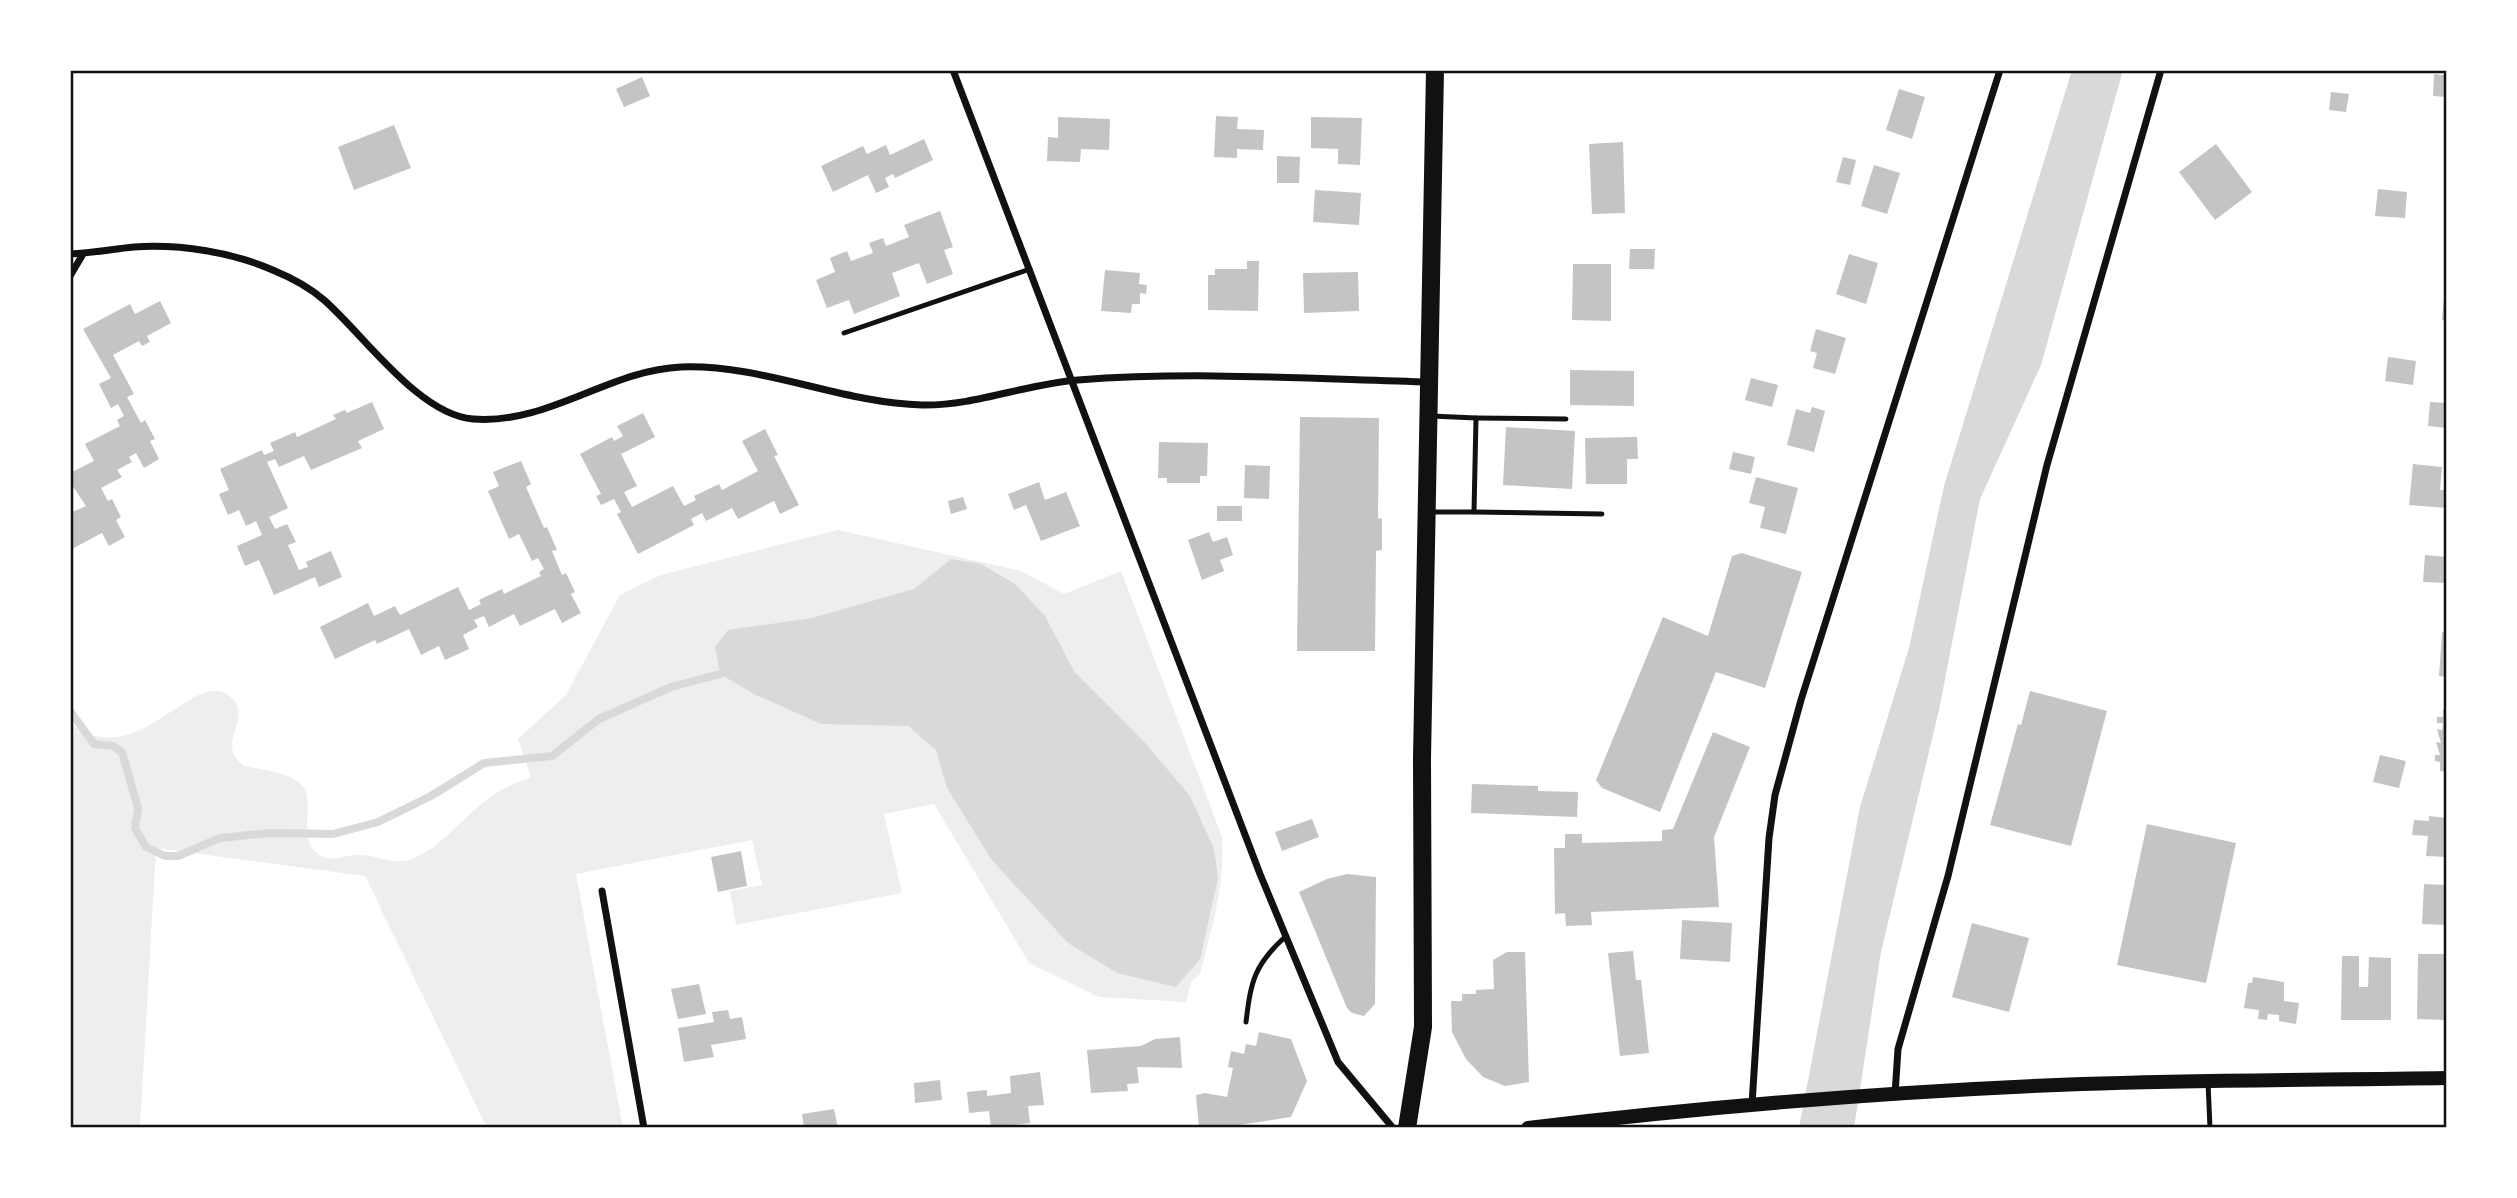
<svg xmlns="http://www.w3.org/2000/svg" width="2517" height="1198" font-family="'Alegreya Sans',sans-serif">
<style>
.green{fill:#eee}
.water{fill:#d9d9d9}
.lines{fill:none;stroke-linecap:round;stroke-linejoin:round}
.stream{stroke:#d9d9d9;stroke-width:8}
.building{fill:#c4c4c4}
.service{stroke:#111;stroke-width:5}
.minor{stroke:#111;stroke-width:7}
.secondary{stroke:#111;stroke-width:14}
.primary{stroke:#111;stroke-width:18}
.neatline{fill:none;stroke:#111;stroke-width:2.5}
</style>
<rect width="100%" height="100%" fill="#fff"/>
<!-- green -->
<path class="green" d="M838,530L1021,571L1064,594L1121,571L1222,837C1225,887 1212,926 1200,974L1191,982L1186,1002L1099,997L1029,963L934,804L884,814L902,893L736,925L730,891L762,885L752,840L576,874L623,1128H487L365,876L156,848L140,1128H70V723C136,775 192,669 228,695C258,716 212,743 244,766C262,770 293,772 304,788C316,806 292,849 328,858C338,860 349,854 360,855C378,855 394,866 412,859C443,847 465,814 492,796C503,788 518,782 531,777L518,739L566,695L620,595L661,575Z"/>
<!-- water -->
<g class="water">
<path d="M2072,70H2123L2041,365L1980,499L1939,710L1881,952L1854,1128H1799L1860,807L1909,648L1944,486Z"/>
<path d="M951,559L981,564L1015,584L1045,616L1074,671L1146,744L1190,796L1214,849L1218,878L1200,959L1176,987L1117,973L1068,943L991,859L947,788L936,750L908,726L821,724L754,694L720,674L715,647L728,630L812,618L914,589Z"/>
</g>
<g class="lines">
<!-- stream -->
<path class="stream" d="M70,711L94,744L113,746L122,752L138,808L135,828L146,847L165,856H178L220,838L269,833L333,834L378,822L431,796L484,763L552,756L599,719L671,687L720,674"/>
</g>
<!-- building -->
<g class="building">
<path d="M2445,70L2447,97L2433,96L2434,74L2444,75Z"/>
<path d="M642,77L650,96L624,107L616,89Z"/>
<path d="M1899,89L1925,97L1912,139L1886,130Z"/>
<path d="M2331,92L2349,94L2346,112L2329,110Z"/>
<path d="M1216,116L1238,117L1237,129L1264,130L1263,150L1237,149V158L1214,157Z"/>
<path d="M1058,117L1110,119L1109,150L1081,149L1080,162L1047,161L1048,137L1058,138Z"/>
<path d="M1311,117L1362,118L1360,165L1338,164V149L1311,148Z"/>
<path d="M394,125L411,168L354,190L338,147Z"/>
<path d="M924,139L933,160L895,178L893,174L885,178L889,187L876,193L868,175L833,192L821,166L863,146L867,154L886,145L890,155Z"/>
<path d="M1623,142L1625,213L1592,214L1589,144Z"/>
<path d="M2216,144L2252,192L2215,220L2179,172Z"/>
<path d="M1277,156L1300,157L1299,183H1277Z"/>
<path d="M1843,157L1856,160L1850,185L1836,182Z"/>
<path d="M1874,165L1900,173L1887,214L1861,206Z"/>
<path d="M2378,189L2407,192L2405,218L2375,216Z"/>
<path d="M1315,190L1361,193L1359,225L1313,222Z"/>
<path d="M940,211L953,247L944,250L953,274L927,284L919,263L892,273L900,296L854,314L849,300L827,308L816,280L835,272L830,258L847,251L851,261L873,253L869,243L883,238L886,246L909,237L904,225Z"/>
<path d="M1630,249H1655L1654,269H1629Z"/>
<path d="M1849,254L1878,263L1866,304L1836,294Z"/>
<path d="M1247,261H1259L1258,311L1208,310V275H1215V269H1247Z"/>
<path d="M1573,264H1611V321L1572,320Z"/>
<path d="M1105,270L1140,273L1139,284L1147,285L1146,294L1140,293V304H1132L1131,313L1101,311Z"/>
<path d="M1358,272L1359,311L1304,313L1303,273Z"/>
<path d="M2444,297H2447V321L2442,320Z"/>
<path d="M160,301L171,323L147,336L150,342L142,346L139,341L113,355L134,394L127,397L141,423L145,420L155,439L150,441L159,459L144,468L136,453L129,457L132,462L117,470L122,477L101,488L108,501L112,499L121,517L116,520L125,537L109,546L102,533L70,550V513L86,506L70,482V473L94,461L85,444L120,426L117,420L124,416L118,404L111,408L99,384L111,378L83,329L130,304L135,314Z"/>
<path d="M1816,329L1846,338L1835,374L1813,368L1817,353L1810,351Z"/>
<path d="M2388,357L2416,361L2413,385L2385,381Z"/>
<path d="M1570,370L1634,371V406L1570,405Z"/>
<path d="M1751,378L1778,385L1772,407L1745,400Z"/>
<path d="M372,402L384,429L358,441L362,448L311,470L304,456L279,467L275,459L267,462L288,508L269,517L275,529L287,524L296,542L288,545L299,570L308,567L306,562L331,551L342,577L319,587L315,577L274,595L259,560L245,566L237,546L262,535L256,521L246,526L239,510L228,515L219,494L229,490L220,469L262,450L264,455L274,451L270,443L295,432L297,437L336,419L333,415L345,410L347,413Z"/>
<path d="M2430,402L2447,403V428L2428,426Z"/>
<path d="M1812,407L1825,411L1814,452L1787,445L1796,409L1810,413Z"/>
<path d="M643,413L655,437L621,454L637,486L624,492L632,507L673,486L684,506L696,500L694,496L719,484L722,490L758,471L742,441L765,429L778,455L774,456L799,505L780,514L774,501L738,519L732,508L706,521L702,513L691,519L694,525L638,554L617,514L621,512L614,499L601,505L596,496L601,494L580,454L612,437L614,441L623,436L617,426Z"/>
<path d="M1300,417L1379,418L1378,518L1382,519V550L1376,551L1375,651H1297Z"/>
<path d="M1506,427L1575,431L1572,489L1503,485Z"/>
<path d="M1637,437L1638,459H1627V484H1586L1585,438Z"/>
<path d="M1159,442L1208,443L1207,476H1200V483H1167V478H1158Z"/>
<path d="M1733,452L1755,457L1751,474L1729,469Z"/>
<path d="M521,461L531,484L526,487L544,528L547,527L557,550L552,551L562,575L566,573L575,592L571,594L581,613L562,623L555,609L520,626L514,614L489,627L484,616L474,620L478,627L463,635L469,649L445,660L439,646L421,655L409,629L377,644L375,640L335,659L320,627L368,603L374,616L395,606L400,615L458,587L469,610L481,604L479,600L502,589L504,594L541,576L539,572L544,569L538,558L532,561L519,534L509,539L488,491L499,486L493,472Z"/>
<path d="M2413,464L2442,467L2440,490H2447V508L2409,505Z"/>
<path d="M1245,465L1270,466L1269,499L1244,498Z"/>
<path d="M1756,477L1798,488L1786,534L1760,528L1765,507L1749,503Z"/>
<path d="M1039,482L1045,500L1066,492L1080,526L1041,541L1026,505L1014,510L1008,494Z"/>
<path d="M963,497L967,509L951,514L948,501Z"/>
<rect x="1217" y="506" width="25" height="15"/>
<path d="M1209,532L1213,542L1227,537L1233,555L1220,560L1224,571L1202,580L1188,540Z"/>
<path d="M1742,553L1802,572L1765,688L1716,672L1660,812L1602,788L1596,780L1663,617L1708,636L1732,556Z"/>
<path d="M2425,555L2447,557V583L2423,582Z"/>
<path d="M2442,632H2447V677L2439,676Z"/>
<path d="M2030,691L2107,711L2071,846L1990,825L2018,724L2021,725Z"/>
<path d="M2443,709L2447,710V772L2440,771V762L2435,761V755H2440L2436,742L2441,743L2437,729L2442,730L2443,723H2437V717H2443Z"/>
<path d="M1713,732L1750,747L1714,837L1719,907L1591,912L1592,925L1566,926L1565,913L1555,914L1554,848H1565V834H1582V843L1662,841V830L1673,829Z"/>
<path d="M2380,755L2406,761L2399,788L2373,782Z"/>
<path d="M1472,784L1538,786V791L1578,792L1577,817L1471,813Z"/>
<path d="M2429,816L2447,818V857L2426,856L2428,836L2412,835L2414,820L2429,821Z"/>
<path d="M1312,819L1319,837L1282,851L1275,832Z"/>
<path d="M2147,824L2236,843L2206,983L2117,965Z"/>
<path d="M741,851L747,886L718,892L711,857Z"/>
<path d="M1347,874L1376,877L1375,1004L1364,1016L1352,1013L1347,1008L1299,892L1327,879Z"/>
<path d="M2424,884L2447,885V925L2422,924Z"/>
<path d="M1682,920L1732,923L1730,962L1680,959Z"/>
<path d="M1972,923L2029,938L2009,1012L1952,997Z"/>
<path d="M1633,951L1636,980H1641L1649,1053L1620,1056L1608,953Z"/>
<path d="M1507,952H1525L1529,1082L1505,1086L1483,1077L1466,1059L1452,1032L1451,1001H1462V994H1476V990L1494,989L1493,960Z"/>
<path d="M2418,954H2447V1020L2417,1019Z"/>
<path d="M2342,956H2359V987H2368L2369,957L2391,958V1020H2341Z"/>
<path d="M2253,977L2284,982V1001L2299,1003L2296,1024L2279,1021V1015L2268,1014L2267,1020L2258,1019L2259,1010L2244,1008L2248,983H2252Z"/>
<path d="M699,984L706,1014L678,1019L671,989Z"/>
<path d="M728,1010L730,1019L742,1017L746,1039L711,1045L714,1057L684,1062L678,1028L714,1022L712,1012Z"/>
<path d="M1259,1032L1291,1039L1307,1081L1291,1117L1220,1128H1199L1196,1095L1205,1093L1227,1097L1233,1068L1228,1067L1231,1051L1244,1054L1246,1044L1256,1046Z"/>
<path d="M1180,1037L1182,1068L1137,1067L1139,1083L1127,1084L1128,1091L1091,1093L1087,1050L1141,1046L1155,1039Z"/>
<path d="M1040,1072L1044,1105L1028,1106L1030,1123L991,1128L989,1111L969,1113L967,1092L987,1090V1096L1011,1093L1010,1076Z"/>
<path d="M940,1080L942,1100L915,1103L914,1083Z"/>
<path d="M834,1109L838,1128H804L802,1114Z"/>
</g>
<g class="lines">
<!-- service -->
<g class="service">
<path d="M844,333L1030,269"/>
<path d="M1431,416L1476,418L1474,512H1431"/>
<path d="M1476,418L1566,419"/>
<path d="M1474,512L1602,514"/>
<path d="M1246,1022C1251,981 1254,965 1286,936"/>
<path d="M2208,1082L2210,1128"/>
</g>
<!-- minor -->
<g class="minor">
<path d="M953,70L1260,874L1338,1062L1393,1128"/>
<path d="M70,254C92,253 113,249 134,247C180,244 233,252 275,271C292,278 310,288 324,300C364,335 419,415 473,419C548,425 609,370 681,367C763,364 841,403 922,405C975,406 1025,384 1078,380C1194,371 1313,379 1430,382"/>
<path d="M70,276L83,254"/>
<path d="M602,891L644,1128"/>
<path d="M1895,1094L1898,1049L1948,876L2047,465L2161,70"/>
<path d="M1752,1104L1769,838L1775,795L1801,700L2000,70"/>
</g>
<!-- secondary -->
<path class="secondary" d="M1528,1128C1712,1106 1897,1091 2082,1084C2204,1080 2325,1080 2447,1078"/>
<!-- primary -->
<path class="primary" d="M1407,1128L1423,1027L1422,758L1435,70"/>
</g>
<!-- border -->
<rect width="2517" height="1198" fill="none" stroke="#ffffff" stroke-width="144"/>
<rect x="72" y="72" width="2373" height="1054" class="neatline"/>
</svg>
